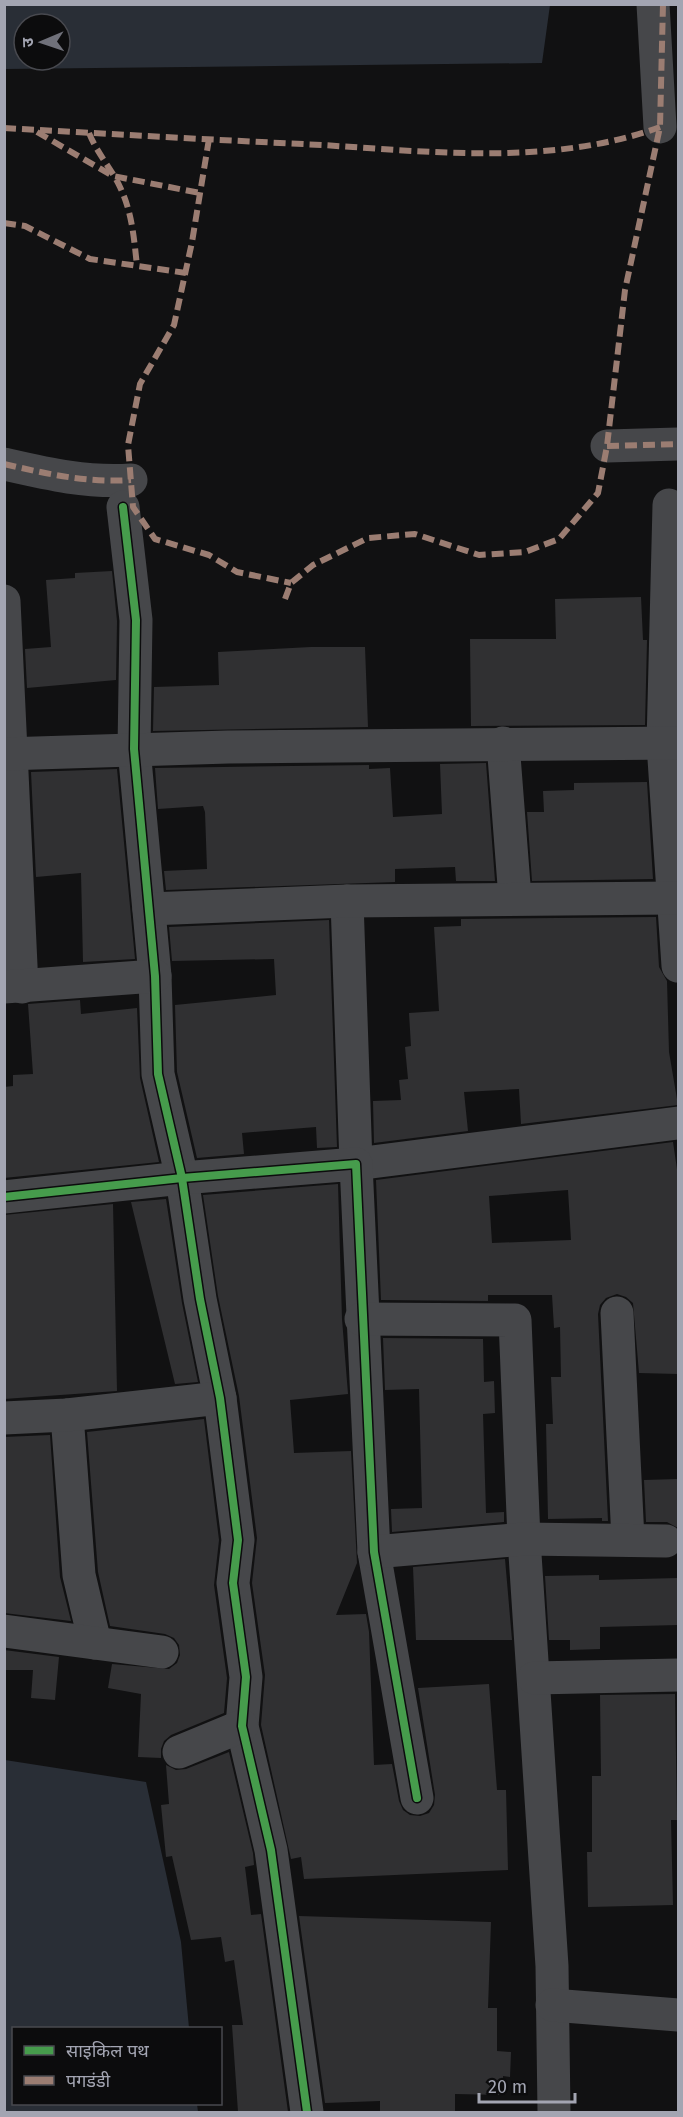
<svg xmlns="http://www.w3.org/2000/svg" width="683" height="2117" font-family="'Fira Sans','Noto Sans Devanagari',sans-serif">
<style>
.water{fill:#292e36;fill-rule:evenodd}
.building{fill:#303032;fill-rule:evenodd}
.lines{fill:none;stroke-linecap:round;stroke-linejoin:round}
.minor{stroke:#46474a;stroke-width:33}
.quiet{stroke:#9b7d72;stroke-width:6;stroke-dasharray:12 6;stroke-linecap:butt}
.cycleway-casing{stroke:#0c0c0d;stroke-width:11}
.cycleway{stroke:#469c4c;stroke-width:8}
</style>
<rect width="100%" height="100%" fill="#111112"/>
<!-- water -->
<g class="water">
<path d="M4,5L5,4L550,5L542,63L5,69ZM24,24H60V60H24Z"/>
<path d="M5,1760L146,1782L181,1942L189,2028H14V2104H197L198,2112H5Z"/>
</g>
<!-- building -->
<g class="building">
<path d="M112,571L117,621L116,680L27,688L25,649L51,647L46,580L75,578V573Z"/>
<path d="M641,597L643,640H647L645,725L471,726L470,639H556L555,599Z"/>
<path d="M311,647H365L368,727L153,731L154,687L219,685L218,652Z"/>
<path d="M486,763L495,881H456L455,867L395,869V882L166,890L164,871L207,869L205,812L203,806L158,809L155,768L369,765V769L390,768L393,817L442,814L440,764Z"/>
<path d="M117,769L135,959L83,962L81,873L36,877L31,772Z"/>
<path d="M647,782L653,879L532,881L527,812H544L543,791L574,790V783Z"/>
<path d="M656,917L659,967L667,981L669,1052L678,1105L521,1124L519,1089L464,1092L468,1131L374,1143L373,1101L401,1100L399,1080L408,1079L405,1047L411,1046L409,1013L439,1011L434,927L461,926V919Z"/>
<path d="M329,920L337,1147L317,1148L316,1127L242,1133L244,1154L197,1158L177,1072L175,1005L276,995L274,959L172,961L169,927Z"/>
<path d="M80,1000L81,1014L137,1008L140,1078L159,1162L4,1178V1087L13,1086V1075L33,1074L28,1004Z"/>
<path d="M673,1142L678,1176V1374L639,1373L633,1303L626,1297L617,1294L606,1298L600,1305L598,1314L608,1521H602V1518L548,1519L546,1424H553L551,1377H561L560,1327L554,1328L552,1295H488V1301L381,1300L376,1180ZM568,1190L571,1240L492,1243L489,1196Z"/>
<path d="M338,1184L342,1319L348,1394L290,1400L294,1453L351,1451L357,1563L336,1615L366,1614L369,1632L374,1765L392,1764L399,1801L403,1810L410,1815L420,1816L429,1813L434,1805L435,1795L418,1688L489,1684L497,1790H506L508,1870L304,1879L301,1857L291,1859L261,1725L265,1675L252,1583L257,1538L239,1396L218,1296L203,1195Z"/>
<path d="M166,1199L182,1303L198,1382L175,1384L131,1202Z"/>
<path d="M113,1204L117,1391L4,1399V1215Z"/>
<path d="M383,1338L483,1339L484,1382L494,1381L495,1413L483,1414L486,1513L504,1512V1522L392,1532L391,1509L422,1508L419,1389L385,1390Z"/>
<path d="M204,1419L219,1540L214,1585L227,1678L224,1713L171,1735L164,1741L161,1749V1758L138,1757L141,1694L108,1688L112,1664L169,1669L177,1663L180,1655L179,1645L174,1638L165,1634L110,1626L98,1572L87,1432Z"/>
<path d="M50,1435L60,1577L71,1621L4,1613V1437Z"/>
<path d="M678,1479V1528L667,1522H646L644,1480Z"/>
<path d="M505,1559L512,1640H416L413,1567Z"/>
<path d="M599,1575V1580L678,1578V1625L600,1627V1649L570,1650V1640H549L545,1576Z"/>
<path d="M4,1650L59,1657L55,1700L31,1698L33,1670H4Z"/>
<path d="M675,1694L677,1820H671L673,1905L588,1907L587,1852H592V1776H601L600,1695Z"/>
<path d="M229,1752L253,1853L254,1865L245,1867L251,1915L261,1914L288,2112H238L232,2025H243L234,1960L225,1962L221,1937L191,1940L172,1856L166,1857L161,1805L169,1804L166,1765L176,1770L186,1769Z"/>
<path d="M299,1916L491,1922L488,2008H497V2051L511,2052L510,2077L503,2076V2095L455,2094V2112H380V2101L325,2103Z"/>
</g>
<g class="lines">
<!-- minor -->
<g class="minor">
<path d="M653,4L660,127"/>
<path d="M607,446L678,444"/>
<path d="M4,464C48,474 86,483 131,480"/>
<path d="M669,505L663,744L678,966"/>
<path d="M123,507L136,620L134,749L155,976L158,1074L182,1178L200,1299L220,1398L238,1540L233,1583L246,1677L242,1726L271,1850L307,2112"/>
<path d="M4,601L22,987"/>
<path d="M503,743L515,898"/>
<path d="M4,754L228,747L678,743"/>
<path d="M347,901L356,1164L678,1123"/>
<path d="M149,909L347,901L674,898"/>
<path d="M4,987L155,976"/>
<path d="M4,1197L182,1178L356,1164L374,1552L417,1798"/>
<path d="M617,1313L628,1540"/>
<path d="M361,1319L515,1320L524,1539L552,1966L554,2112"/>
<path d="M67,1415L79,1575L95,1643"/>
<path d="M4,1418L67,1415L220,1398"/>
<path d="M374,1552L524,1539L666,1541"/>
<path d="M4,1631L162,1652"/>
<path d="M534,1678L678,1675"/>
<path d="M179,1752L242,1726"/>
<path d="M552,2005L678,2015"/>
</g>
<!-- quiet -->
<g class="quiet">
<path d="M4,128C110,134 216,140 322,145C433,152 553,166 660,127"/>
<path d="M37,132L113,176L200,193"/>
<path d="M89,133C97,153 111,168 120,187C132,212 134,238 137,266"/>
<path d="M209,139L192,242L174,325L140,384L128,445L133,507L155,539L209,555L237,572L291,583"/>
<path d="M4,223L25,226L90,259L186,273"/>
<path d="M607,446L678,444"/>
<path d="M4,464C48,474 86,483 131,480"/>
<path d="M285,599L291,583L313,565L368,538L415,534L479,555L525,552L559,539L598,493L607,446L625,290L660,127L663,4"/>
</g>
<!-- cycleway casing -->
<g class="cycleway-casing">
<g id="cycleway">
<path d="M123,507L136,620L134,749L155,976L158,1074L182,1178L200,1299L220,1398L238,1540L233,1583L246,1677L242,1726L271,1850L307,2112"/>
<path d="M4,1197L182,1178L356,1164L374,1552L417,1798"/>
</g>
</g>
<!-- cycleway -->
<use href="#cycleway" class="cycleway"/>
</g>
<!-- border -->
<rect width="683" height="2117" fill="none" stroke="#a3a5b2" stroke-width="12"/>
<!-- legend -->
<rect x="12" y="2027" width="210" height="78" fill="#0c0c0d" stroke="#48494f" stroke-width="1.5"/>
<rect x="24" y="2046" width="30" height="9" fill="#469c4c" stroke="#48494f" stroke-width="1.5"/>
<text x="66" y="2057" font-size="18" fill="#a3a5b2">साइकिल पथ</text>
<rect x="24" y="2076" width="30" height="9" fill="#9b7d72" stroke="#48494f" stroke-width="1.5"/>
<text x="66" y="2087" font-size="18" fill="#a3a5b2">पगडंडी</text>
<!-- north arrow -->
<g transform="translate(42 42) rotate(268)"><circle r="28" fill="#0c0c0d" stroke="#48494f" stroke-width="1.5"/>
<path d="M0-4.5L10 22L0 15L-10 22Z" fill="#70717a"/>
<text y="-9" font-size="16" font-weight="bold" text-anchor="middle" fill="#a3a5b2">उ</text>
</g>
<!-- scale -->
<path d="M479 2093v9h96v-9" fill="none" stroke="#a3a5b2" stroke-width="3"/>
<text x="488" y="2093" font-size="18" fill="#a3a5b2" stroke="#0c0c0d" stroke-width="4.5" paint-order="stroke">20 m</text>
</svg>
